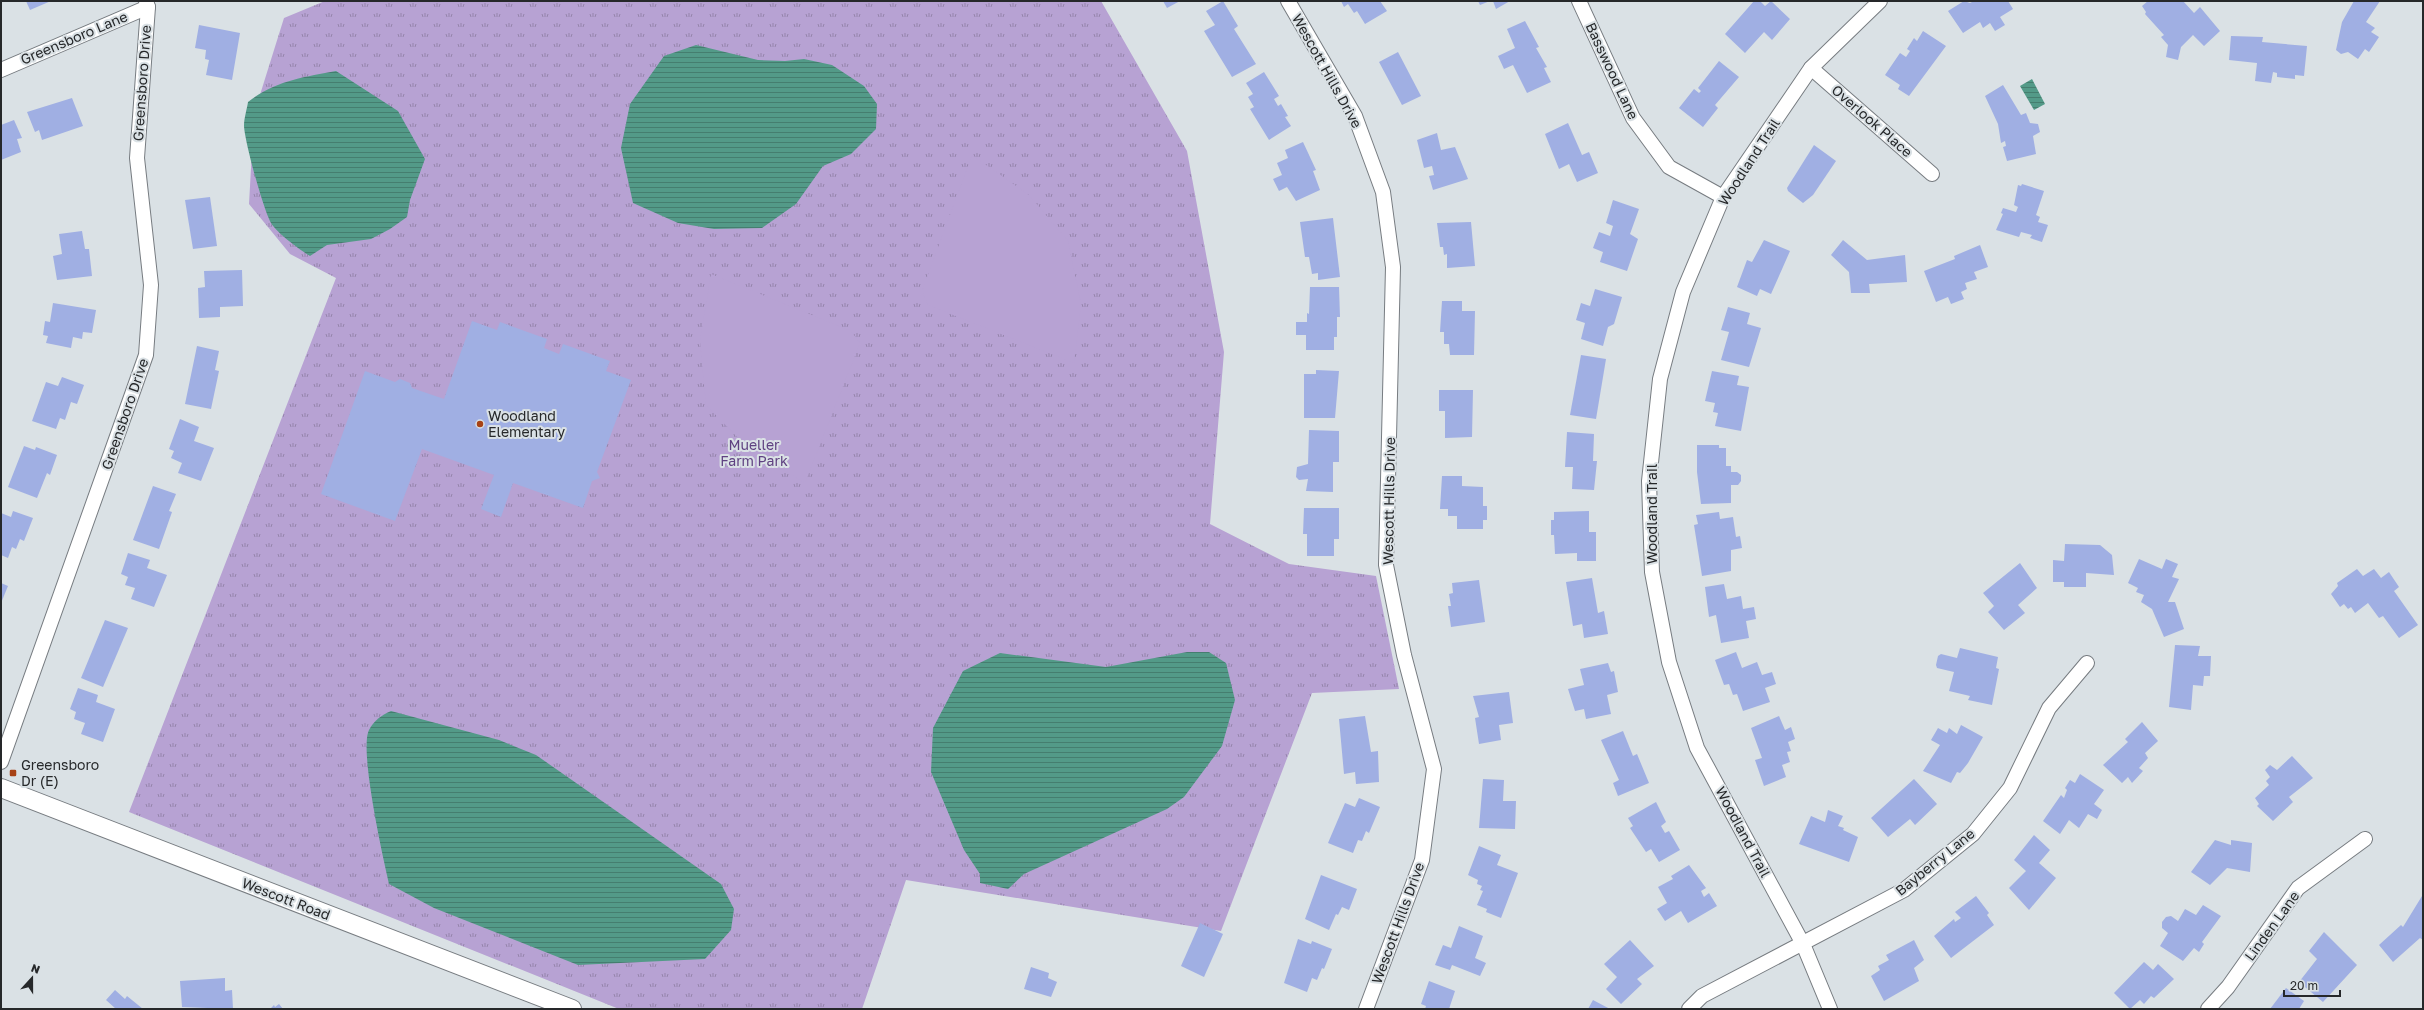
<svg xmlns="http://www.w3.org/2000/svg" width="2424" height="1010" font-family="'Golos Text',sans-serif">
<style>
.park{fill:url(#park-tufts)}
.garden{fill:#b7a2d3}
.water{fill:url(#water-rules)}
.building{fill:#a0afe3}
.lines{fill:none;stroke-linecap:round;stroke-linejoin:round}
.minor-casing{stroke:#777c81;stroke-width:16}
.tertiary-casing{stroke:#777c81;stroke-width:20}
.minor{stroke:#fff;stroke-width:14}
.tertiary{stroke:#fff;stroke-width:18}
.poi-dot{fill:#a74215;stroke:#dae1e5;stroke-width:1.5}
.labels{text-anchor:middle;stroke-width:4;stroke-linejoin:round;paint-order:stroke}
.street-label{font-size:14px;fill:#26282a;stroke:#dae1e5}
.poi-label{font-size:14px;fill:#26282a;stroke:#dae1e5;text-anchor:start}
.park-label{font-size:14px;fill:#5f4181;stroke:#dae1e5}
</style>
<defs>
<pattern id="park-tufts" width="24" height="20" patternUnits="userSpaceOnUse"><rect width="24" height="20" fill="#b7a2d3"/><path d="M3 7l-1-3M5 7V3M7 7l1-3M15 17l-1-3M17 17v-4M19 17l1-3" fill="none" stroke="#9584ab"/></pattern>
<pattern id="water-rules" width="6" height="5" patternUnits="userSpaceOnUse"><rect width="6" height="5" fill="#539a88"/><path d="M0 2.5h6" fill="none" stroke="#457e6f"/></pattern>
</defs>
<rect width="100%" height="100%" fill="#dae1e5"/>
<!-- park -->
<path class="park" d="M325,1H1101L1187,151L1224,352L1210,524L1289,564L1376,576L1399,689L1312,693L1221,931L906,880L862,1009H619L129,812L336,278L290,254L249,204L254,114L284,18Z"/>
<!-- garden -->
<g class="garden">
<path d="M972,155L1029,195L1068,241L1081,304L1074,363L928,305L922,291Z"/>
<path d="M711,274L851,331L860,343L805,483L751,451L706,405L700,341Z"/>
</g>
<!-- water -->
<g class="water">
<path d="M696,45L758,60L785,61L804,59L832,65L864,86L877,104L876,129L851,154L823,166L796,204L762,228L714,229L678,223L633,203L621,148L630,104L664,56Z"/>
<path d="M336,71L398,111L425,159L410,200L407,217L390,229L371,239L327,245L310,256C300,250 277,233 271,223C263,208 245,143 244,126C244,118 247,109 248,102C274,81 304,77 336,71Z"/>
<path d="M2032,79L2045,104L2034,110L2020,86Z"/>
<path d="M1187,652H1209L1226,663L1235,700L1222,746L1184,797L1167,809L1024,874L1008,889L980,883V874L964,850L931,772L933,728L963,671L1000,653L1106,667Z"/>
<path d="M391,711L499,740L536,755L721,884L734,909L731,930L705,959L578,965L434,908L389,884C383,858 359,750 369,730C374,720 382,715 391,711Z"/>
</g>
<!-- building -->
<g class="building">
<path d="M26,1H51L30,10Z"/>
<path d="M1163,1H1180L1167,8Z"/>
<path d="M1223,1L1238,26L1234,29L1256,64L1232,77L1204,31L1215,25L1206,11Z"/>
<path d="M1341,1H1380L1387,11L1365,24L1357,11L1354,13L1348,4L1344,7Z"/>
<path d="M1478,1H1490L1480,5Z"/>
<path d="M1493,1H1510L1496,9Z"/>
<path d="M1754,1H1760L1765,6L1771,1L1790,19L1772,40L1764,32L1745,53L1725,34Z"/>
<path d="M1964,1L1970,3L1974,1H2008L2013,9L2000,17L2005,25L1995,31L1990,23L1983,28L1980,22L1963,33L1948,11Z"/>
<path d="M2148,1H2183L2194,13L2200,7L2220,31L2204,46L2193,35L2181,47L2178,60L2166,57L2168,45L2161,37L2164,35L2145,14L2146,12L2142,6Z"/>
<path d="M2354,1H2380L2366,22L2375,28L2371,32L2379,37L2369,52L2365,49L2358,59L2348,52L2341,54L2336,50L2342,22Z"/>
<path d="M1525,21L1539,47L1536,48L1547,67L1544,68L1551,82L1527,93L1513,65L1504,69L1498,56L1515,48L1507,29Z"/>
<path d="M199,25L240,33L232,80L206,75L209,60L205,59L206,50L195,48Z"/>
<path d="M1923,31L1946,46L1909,96L1898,89L1900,85L1885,75L1900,53L1906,57L1910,51L1907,49L1914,38L1917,41Z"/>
<path d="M2231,36L2263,37L2262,42L2307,46L2304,76L2295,75V79L2277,77V73L2273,72L2271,83L2255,81L2257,63L2229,60Z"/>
<path d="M1398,52L1421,96L1402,105L1379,62Z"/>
<path d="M1719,61L1739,77L1715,105L1718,108L1703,127L1679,108L1694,89L1699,93L1701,91L1698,88Z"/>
<path d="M1264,72L1279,96L1274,99L1278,106L1281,104L1288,116L1285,117L1291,126L1269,140L1250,109L1254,107L1248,97L1253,94L1246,83Z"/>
<path d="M2003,85L2021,115L2026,113L2030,123L2038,124L2040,132L2033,136L2036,154L2007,161L2003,147L2006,146L2005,141L2001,143L1998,124L1985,96Z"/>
<path d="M72,98L83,126L42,140L39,130L35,132L27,112Z"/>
<path d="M14,120L22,138L17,139L21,152L1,160V125Z"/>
<path d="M1568,123L1582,155L1589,152L1598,173L1577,182L1569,164L1559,169L1545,134Z"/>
<path d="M1437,133L1441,150L1455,147L1468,179L1433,190L1429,176L1434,175L1432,166L1424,168L1417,140Z"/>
<path d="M1303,142L1316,170L1313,171L1320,190L1296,201L1287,187L1279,191L1273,179L1282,175L1277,163L1288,158L1285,150Z"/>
<path d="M1814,145L1836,161L1813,195L1803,203L1788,191L1787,188Z"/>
<path d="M2022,184L2044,191L2036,215L2040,217L2038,222L2048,225L2042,242L2030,238L2032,235L2021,232L2019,237L1996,230L2003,214L2001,213L2003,208L2016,212L2018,207L2014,205L2018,185L2021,186Z"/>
<path d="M210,197L217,246L193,249L185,200Z"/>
<path d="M1613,200L1639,209L1630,234L1638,239L1627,271L1600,262L1603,252L1593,248L1599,232L1610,236L1613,226L1606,223Z"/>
<path d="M1333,218L1340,277L1318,280V273L1312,274L1309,257H1305L1300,222Z"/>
<path d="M1471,222L1475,266L1447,268V254L1444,255L1443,247H1440L1437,223Z"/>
<path d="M82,231L85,249H89L92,276L57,280L53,256L62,254L59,234Z"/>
<path d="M1764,240L1790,251L1771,294L1760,289L1757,296L1737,287L1747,260L1752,262Z"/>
<path d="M1843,240L1867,260L1905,255L1907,282L1869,284L1870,293H1851L1849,272L1831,255Z"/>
<path d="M1980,245L1988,267L1974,272L1977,279L1965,283L1967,289L1961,292L1964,299L1951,304L1948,297L1936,302L1924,271L1955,259L1954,256Z"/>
<path d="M242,270L243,306L220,307V317L199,318L198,288L205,287L204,271Z"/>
<path d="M1310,287H1339L1340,317H1337V337H1334V350H1306V335H1296V322H1307V313L1309,314Z"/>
<path d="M1595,289L1622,297L1614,324L1608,327L1603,346L1581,339L1585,323L1576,320L1581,303L1590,306Z"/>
<path d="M1442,301H1462V311H1475L1474,355H1450L1449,344H1444V332H1440Z"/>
<path d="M53,303L96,310L92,333L83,332L82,339L73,337L71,348L46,343L48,336L43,335L45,321L50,322Z"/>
<path d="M1728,307L1750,313L1747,324L1761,328L1749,367L1721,360L1729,332L1721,330Z"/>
<path d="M472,321L497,330L500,322L547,339L544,348L559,354L563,344L610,361L606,371L631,380L597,472L600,478L592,481L583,508L513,483L501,517L481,509L494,475L422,449L395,521L321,494L365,371L395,382L400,379L410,383L412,388L444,399Z"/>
<path d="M197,346L219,351L215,370L219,371L211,409L185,404Z"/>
<path d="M1581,355L1606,359L1596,419L1570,415Z"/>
<path d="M1316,370L1339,371L1335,418H1304V374H1316Z"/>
<path d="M1712,371L1739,376L1737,385L1749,387L1741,431L1715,426L1718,413L1713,412L1715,403L1705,401Z"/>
<path d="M62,377L84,385L77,404L71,402L65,420L60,418L56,429L32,421L46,382L58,386Z"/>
<path d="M1439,390H1473L1472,437L1445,438V411H1439Z"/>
<path d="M180,419L199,427L194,441L214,448L201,481L178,473L182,463L171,458L174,451L169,449Z"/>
<path d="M1309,430L1339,431V462H1333V492L1306,491L1308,479L1299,480L1296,477L1297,467L1308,464Z"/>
<path d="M1567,432L1594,434L1593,461H1597L1594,490L1572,489L1573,467H1565Z"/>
<path d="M1697,445H1719V448H1726V466H1731V472H1737L1741,475V481L1738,485H1731V503L1701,504L1697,472Z"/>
<path d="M24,446L35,450L36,447L57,455L50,475L47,473L37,498L8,487Z"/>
<path d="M1442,476H1462V486L1483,487V506H1487V520H1483V529H1457V516H1448V509H1440Z"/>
<path d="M153,486L176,494L169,511L172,512L159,549L133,540Z"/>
<path d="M1304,508H1339V539H1334V556H1307V534H1303Z"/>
<path d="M13,511L33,518L24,541L20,539L16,549L12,547L8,558L1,555V513L11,517Z"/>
<path d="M1589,511V532H1596V561H1577V553L1555,554L1554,535H1551V520H1554V512Z"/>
<path d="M1719,512L1720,519L1733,517L1736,537L1740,536L1742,548L1731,550V571L1702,576L1694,525L1698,524L1696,515Z"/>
<path d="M2065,544L2100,545L2112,555L2114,575L2086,573V587H2064V582H2053V560L2064,561Z"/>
<path d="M128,553L150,560L147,568L167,575L154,607L131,599L135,588L125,585L128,577L121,574Z"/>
<path d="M2139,559L2162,569L2166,559L2178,564L2172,577L2179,579L2168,602H2175L2184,629L2164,637L2152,609L2141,602L2144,595L2136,592L2138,588L2128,583Z"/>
<path d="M2020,563L2037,588L2018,605L2025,613L2004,630L1988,612L1994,606L1983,593Z"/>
<path d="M2357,569L2363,576L2374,569L2381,578L2389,572L2399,587L2394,591L2418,625L2399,638L2383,616L2379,618L2368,603L2355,613L2351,607L2348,609L2344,604L2340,607L2331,594L2338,586L2337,583Z"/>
<path d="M1592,578L1598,613L1604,611L1608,634L1584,638L1582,624L1573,626L1566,582Z"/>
<path d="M1479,580L1485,622L1451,627L1448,606H1451L1449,594L1453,593L1452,583Z"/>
<path d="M1,583L8,586L1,603Z"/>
<path d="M1724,584L1727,599L1741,596L1743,609L1754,607L1756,619L1746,621L1749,638L1721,643L1716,615L1709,617L1705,587Z"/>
<path d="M105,620L128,628L103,687L81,678Z"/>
<path d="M2175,645L2200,646L2198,656H2211L2210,676H2204L2203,686L2193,685L2191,710L2169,707Z"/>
<path d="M1960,648L1998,657L1996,668L1999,669L1992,705L1968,700L1970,696L1949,691L1954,672L1937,668L1936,665L1938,656L1941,654L1957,658Z"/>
<path d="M1736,652L1742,668L1757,662L1762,675L1772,672L1776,684L1765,688L1770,702L1743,711L1737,694L1733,695L1729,684L1724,685L1715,660Z"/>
<path d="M1608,663L1611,672L1614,671L1618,692L1607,695L1611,714L1586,719L1584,709L1575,711L1568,689L1584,685L1580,669Z"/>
<path d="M78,688L98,695L96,702L115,709L103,742L81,734L85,723L74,719L76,712L70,709Z"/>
<path d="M1509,692L1513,723L1499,725L1501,740L1479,744L1475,718L1479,717L1473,696Z"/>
<path d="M1365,716L1371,752L1378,751L1379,782L1356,784L1355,772L1344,774L1339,719Z"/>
<path d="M1779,716L1785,730L1791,727L1795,739L1788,742L1791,751L1787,752L1790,762L1782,765L1786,777L1764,786L1755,760L1762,758L1751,728Z"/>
<path d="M2142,722L2158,741L2145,753L2148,758L2139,768L2143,771L2132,783L2128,777L2122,783L2103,765L2128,742L2125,739Z"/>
<path d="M1961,725L1983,737L1968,763L1960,773L1957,772L1951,783L1923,771L1940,745L1931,740L1938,728L1947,733L1949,728L1957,734Z"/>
<path d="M1623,731L1633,756L1637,754L1649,783L1618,796L1613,783L1619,780L1601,740Z"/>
<path d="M2292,756L2313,778L2289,797L2293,802L2273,821L2257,806L2259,804L2255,798L2269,785L2266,781L2270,777L2265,770L2270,765L2277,770Z"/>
<path d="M2080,774L2104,790L2094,804L2102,810L2097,819L2088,814L2079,828L2069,820L2060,834L2043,821L2061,795L2064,798L2067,790L2065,788L2070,780L2075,783Z"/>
<path d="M1483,779L1504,780L1503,801H1516L1515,829L1479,828Z"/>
<path d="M1914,779L1937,804L1915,825L1910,819L1888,837L1871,818Z"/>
<path d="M1359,798L1380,807L1369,833L1366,831L1362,841L1358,840L1353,853L1328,843L1345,803L1355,807Z"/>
<path d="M1656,802L1666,822L1661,826L1665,833L1669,831L1680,850L1659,862L1651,849L1646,852L1630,828L1633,826L1628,818Z"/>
<path d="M1828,810L1843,816L1838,826L1844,828L1843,830L1858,837L1849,862L1799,844L1811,816L1825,822Z"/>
<path d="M2034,835L2050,850L2039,863L2056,878L2029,910L2009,888L2026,871L2014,860Z"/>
<path d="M2215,840L2231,845V840L2252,843L2250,872L2227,868L2210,885L2191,872Z"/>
<path d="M1479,846L1501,855L1497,865L1518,873L1501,918L1486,912L1487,909L1477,905L1483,891L1480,890L1482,886L1477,884L1478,880L1468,875Z"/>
<path d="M1689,865L1706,888L1701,891L1704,897L1709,893L1717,906L1688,923L1681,911L1665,921L1657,909L1667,903L1658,887L1673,879L1671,876Z"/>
<path d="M1321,875L1357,889L1349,910L1342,907L1338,915L1336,914L1329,930L1305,919Z"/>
<path d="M1976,896L1989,913L1987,915L1994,925L1951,958L1934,936L1954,919L1955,922L1961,918L1955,912Z"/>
<path d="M2422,896L2423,940L2420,938L2393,962L2379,945L2401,925L2403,927Z"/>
<path d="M2203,905L2221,916L2202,942L2204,944L2199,952L2194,948L2183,961L2160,946L2168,933L2162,928V922L2166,917L2171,916L2178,921L2185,909L2196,915Z"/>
<path d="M1200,923L1223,934L1204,977L1181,966Z"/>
<path d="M1459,926L1483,936L1475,958L1486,963L1480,976L1452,965L1450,970L1435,965L1443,945L1451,948Z"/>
<path d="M2324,932L2357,965L2323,1002L2299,982L2317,959L2309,951Z"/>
<path d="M1298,939L1311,944L1312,941L1332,949L1324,969L1322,968L1317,980L1312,978L1307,992L1284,983Z"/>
<path d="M1630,940L1654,966L1637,979L1642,984L1621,1004L1606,989L1617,977L1604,964Z"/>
<path d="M1914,940L1924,960L1914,968L1919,981L1884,1001L1871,976L1880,970L1878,966L1889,960L1886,955Z"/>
<path d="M2144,962L2153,970L2158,964L2174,979L2154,998L2151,996L2144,1004L2140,1000L2130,1009L2114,993Z"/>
<path d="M1031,967L1049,973L1048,978L1057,982L1051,997L1024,989Z"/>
<path d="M225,978V991L232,990L233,1009L182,1007L180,981Z"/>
<path d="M1429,981L1455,991L1449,1009H1425L1426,1006L1421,1004Z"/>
<path d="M2286,988L2304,1001L2299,1009H2270Z"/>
<path d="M115,990L125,999L127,996L143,1009H116L106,1000Z"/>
<path d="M1593,1000L1610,1009H1588Z"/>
<path d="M279,1004L283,1009L271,1008L274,1005L275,1007Z"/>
</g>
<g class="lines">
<!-- minor casing -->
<g class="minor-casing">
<g id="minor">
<path d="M1288,1L1355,116L1383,192L1393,267L1386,565L1404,655L1434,769L1422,860L1366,1009"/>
<path d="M1579,1L1633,118L1669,167L1723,197"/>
<path d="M1811,68L1932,174"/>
<path d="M1,70L148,7"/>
<path d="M1,762L146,355L151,285L137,158L148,7L146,1"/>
<path d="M1689,1009L1702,996L1904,890L1973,834L2010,788L2049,708L2087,663"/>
<path d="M1830,1009L1803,944L1697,748L1669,662L1652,572L1649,481L1660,379L1683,292L1723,197L1811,68L1880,1"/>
<path d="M2208,1009L2228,987L2298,888L2365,839"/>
</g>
</g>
<!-- tertiary casing -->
<g class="tertiary-casing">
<path id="tertiary" d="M1,788L572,1009"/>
</g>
<!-- minor -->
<use href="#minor" class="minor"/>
<!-- tertiary -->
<use href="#tertiary" class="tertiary"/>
</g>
<!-- markers -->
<g class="poi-dot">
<circle cx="480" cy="424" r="4"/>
<rect x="9" y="769" width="8" height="8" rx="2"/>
</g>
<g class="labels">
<!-- street labels -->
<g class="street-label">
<text transform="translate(74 38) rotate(-23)" y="5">Greensboro Lane</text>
<text transform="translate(1327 71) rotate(61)" y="5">Wescott Hills Drive</text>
<text transform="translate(1612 71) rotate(65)" y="5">Basswood Lane</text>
<text transform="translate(142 83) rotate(-86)" y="5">Greensboro Drive</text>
<text transform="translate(1872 121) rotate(41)" y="5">Overlook Place</text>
<text transform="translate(1749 162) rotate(-57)" y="5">Woodland Trail</text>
<text transform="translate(125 414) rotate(-71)" y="5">Greensboro Drive</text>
<text transform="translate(1389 501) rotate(-89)" y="5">Wescott Hills Drive</text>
<text transform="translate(1652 514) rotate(-90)" y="5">Woodland Trail</text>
<text transform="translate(1743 832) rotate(62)" y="5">Woodland Trail</text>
<text transform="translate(1935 862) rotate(-39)" y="5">Bayberry Lane</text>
<text transform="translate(286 899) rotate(21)" y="5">Wescott Road</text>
<text transform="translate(1398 923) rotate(-70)" y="5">Wescott Hills Drive</text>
<text transform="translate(2272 926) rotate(-54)" y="5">Linden Lane</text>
</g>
<!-- poi labels -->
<g class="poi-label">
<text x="488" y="421">Woodland<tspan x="488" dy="16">Elementary</tspan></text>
<text x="21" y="770">Greensboro<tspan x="21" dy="16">Dr (E)</tspan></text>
</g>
<!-- park labels -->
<g class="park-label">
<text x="754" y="450">Mueller<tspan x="754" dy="16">Farm Park</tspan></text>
</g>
</g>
<!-- border -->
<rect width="2424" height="1010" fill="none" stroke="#26282a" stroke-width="4"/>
<!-- north arrow -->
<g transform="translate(32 978) rotate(21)" stroke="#dae1e5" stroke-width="3" paint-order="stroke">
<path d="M0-3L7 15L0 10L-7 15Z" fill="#26282a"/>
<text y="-6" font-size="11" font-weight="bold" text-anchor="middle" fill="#26282a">N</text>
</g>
<!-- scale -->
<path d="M2284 990v6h56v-6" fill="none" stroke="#26282a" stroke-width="2"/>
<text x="2290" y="990" font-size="12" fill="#26282a" stroke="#dae1e5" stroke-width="3" paint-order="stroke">20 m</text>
</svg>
